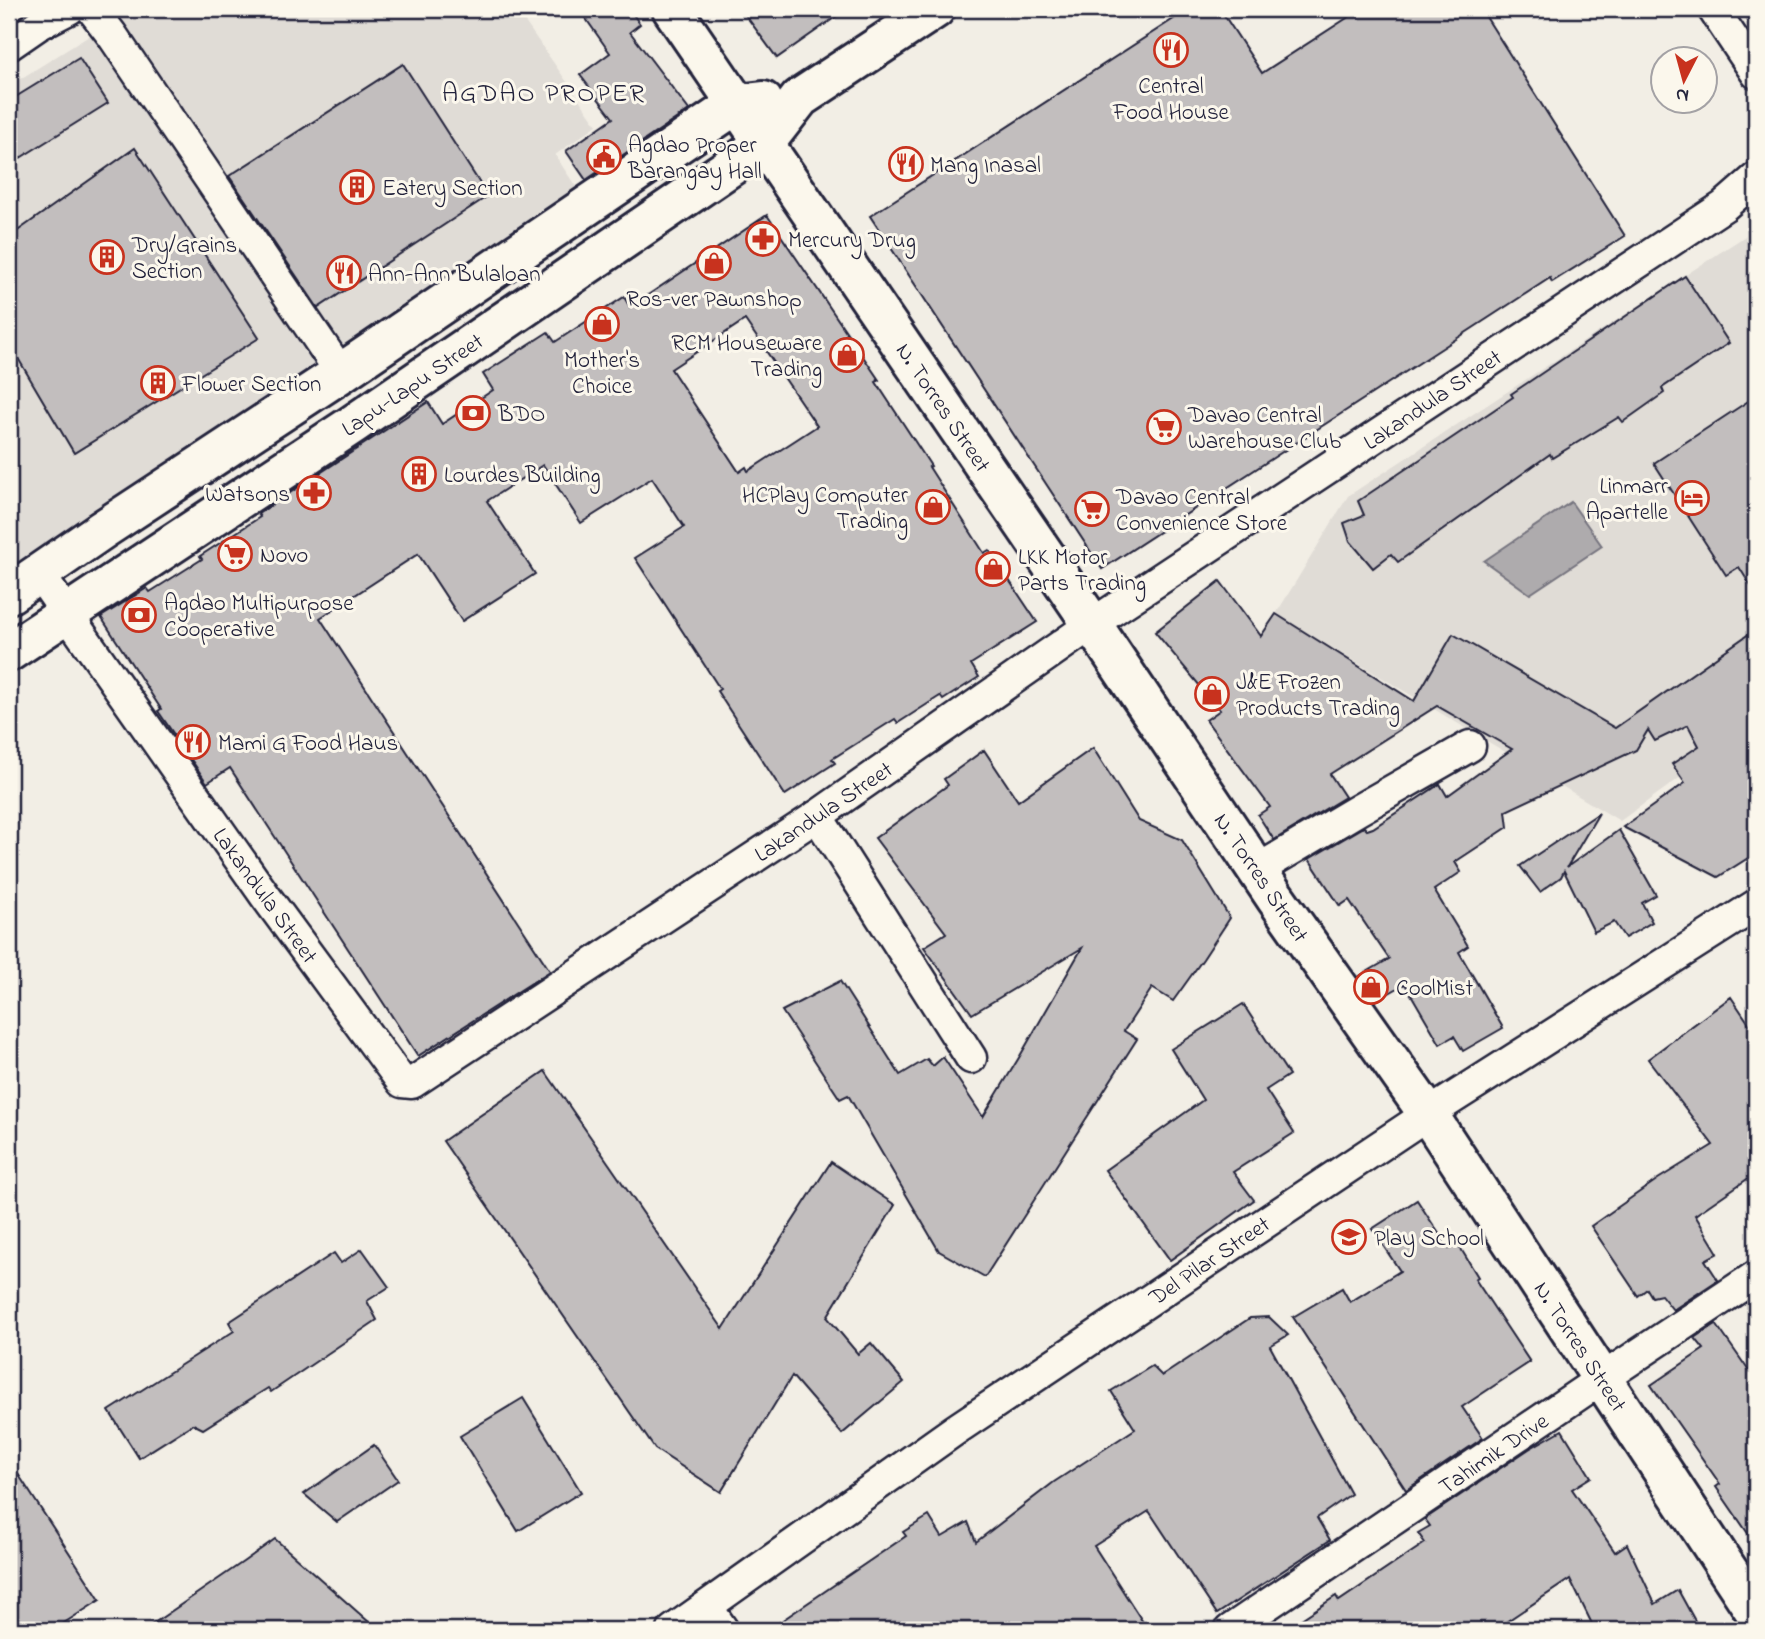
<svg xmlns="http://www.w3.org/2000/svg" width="1765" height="1639" font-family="'Indie Flower',sans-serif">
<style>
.built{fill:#e0dcd6}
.water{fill:#aeabad;stroke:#76747f;stroke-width:2}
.building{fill:#c2bebe;stroke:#22223b;stroke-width:2;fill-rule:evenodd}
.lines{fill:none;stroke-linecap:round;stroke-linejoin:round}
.minor-casing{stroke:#22223b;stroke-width:35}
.tertiary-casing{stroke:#22223b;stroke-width:44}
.minor{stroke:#fbf7ec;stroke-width:30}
.tertiary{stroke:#fbf7ec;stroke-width:38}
.labels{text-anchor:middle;stroke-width:6;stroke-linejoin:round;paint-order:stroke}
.poi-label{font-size:23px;fill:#22223b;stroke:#fbf7ec;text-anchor:start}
.street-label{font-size:23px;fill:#22223b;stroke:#fbf7ec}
.quarter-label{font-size:26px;letter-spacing:2px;fill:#22223b;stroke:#fbf7ec}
</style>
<rect width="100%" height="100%" fill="#f2eee5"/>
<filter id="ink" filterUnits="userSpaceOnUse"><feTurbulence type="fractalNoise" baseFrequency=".0143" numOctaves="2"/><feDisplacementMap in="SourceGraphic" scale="14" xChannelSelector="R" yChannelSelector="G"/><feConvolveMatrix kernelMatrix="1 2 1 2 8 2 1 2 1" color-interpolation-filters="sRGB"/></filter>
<g filter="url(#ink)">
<!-- built -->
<g class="built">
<path d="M145,9H516L597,125L555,155L582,196L9,577V86L118,18Z"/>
<path d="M1756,229V723L1620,821L1276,614L1348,496Z"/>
</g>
<!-- water -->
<path class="water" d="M1571,502L1602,546L1530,594L1484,561Z"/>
<!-- building -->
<g class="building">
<path d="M579,9H629L640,24L630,32L689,110L586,180L566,151L613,118L580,75L610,53Z"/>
<path d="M741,9H847L777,58Z"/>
<path d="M1189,9H1220L1262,73L1361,9H1481L1625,236L1552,282L1550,278L1102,569L870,216Z"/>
<path d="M79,58L108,103L9,165V101Z"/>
<path d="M403,64L488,196L318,308L229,176Z"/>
<path d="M135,148L259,338L74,453L9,343V237Z"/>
<path d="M767,215L879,380L876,382L931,466L929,467L984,553L989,550L1037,622L971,664L979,677L943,700L940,696L898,723L895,719L832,759L835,763L785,795L717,691L720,689L635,558L684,527L652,478L581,523L543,465L487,501L535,574L462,621L418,554L320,618L550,971L418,1056L230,768L207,783L158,711L161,709L101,617L147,588L150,592L202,559L200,556L260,517L258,514L428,402L442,424L493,390L483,374L548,332L555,342L624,297L630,307ZM745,320L817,426L748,471L746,467L739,472L671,369Z"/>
<path d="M1685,276L1729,343L1662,388L1664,393L1623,422L1619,417L1552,458L1550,454L1398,562L1391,554L1373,568L1350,541L1344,523L1364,515L1358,501L1513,397L1511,394Z"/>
<path d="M1756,396V594L1739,567L1726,575L1654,463Z"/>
<path d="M1220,581L1261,636L1276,614L1414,701L1453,634L1615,728L1756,629V853L1718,877L1623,827L1685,783L1672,764L1699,746L1688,725L1655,741L1648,730L1636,750L1506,811L1508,827L1455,862L1461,872L1434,890L1468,946L1459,952L1503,1028L1463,1051L1454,1036L1440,1044L1405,984L1375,1001L1358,977L1389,959L1349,900L1340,906L1309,859L1364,827L1367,830L1373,828L1440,784L1447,796L1512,749L1437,706L1330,774L1345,797L1274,840L1258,815L1270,807L1206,720L1220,710L1155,632Z"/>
<path d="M1093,748L1139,821L1182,840L1230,918L1203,959L1173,1001L1152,988L1124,1031L1137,1039L985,1277L939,1251L848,1095L840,1099L782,1011L840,981L900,1075L927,1059L933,1066L943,1057L983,1117L1020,1056L1082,948L972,1014L924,947L946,933L875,838L948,785L944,779L984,750L1018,801Z"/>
<path d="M1599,813L1567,867L1619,830L1656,895L1642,903L1652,922L1625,938L1614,922L1594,932L1564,871L1561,877L1540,892L1520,866Z"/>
<path d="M1731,997L1756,1034V1173L1695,1215L1718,1253L1705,1260L1718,1280L1673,1310L1661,1295L1652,1297L1647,1289L1638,1296L1591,1226L1658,1179L1713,1145L1648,1059Z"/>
<path d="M1243,1004L1289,1075L1266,1090L1294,1133L1233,1172L1254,1200L1170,1260L1105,1170L1203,1100L1171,1049Z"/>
<path d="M545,1071L723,1329L831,1162L895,1205L827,1317L858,1354L871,1343L904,1382L842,1434L792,1376L721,1492L655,1449L443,1141Z"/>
<path d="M1417,1200L1449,1249L1458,1244L1478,1277L1475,1279L1530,1362L1462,1407L1483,1438L1406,1490L1293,1317L1342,1288L1350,1302L1400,1271L1372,1229Z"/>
<path d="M362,1249L389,1287L367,1301L377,1320L271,1392L268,1388L203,1429L193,1424L139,1458L109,1411L234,1331L229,1322L334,1253L341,1263Z"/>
<path d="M1269,1317L1288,1335L1270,1346L1351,1494L1317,1518L1330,1540L1217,1614L1149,1511L1094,1546L1148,1630H768L906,1536L903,1532L929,1516L942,1537L968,1522L976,1542L1054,1482L1135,1429L1111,1391L1152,1366L1162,1376L1250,1318Z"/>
<path d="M1716,1324L1756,1381V1545L1716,1487L1720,1484L1651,1385L1704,1349L1695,1338Z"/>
<path d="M523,1398L581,1492L518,1531L460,1436Z"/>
<path d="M1562,1430L1591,1477L1572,1489L1615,1552L1627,1544L1655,1604L1678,1590L1700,1630H1595L1570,1579L1494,1630H1285L1336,1596L1339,1601L1425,1543L1418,1533L1430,1526L1425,1519L1529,1449Z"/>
<path d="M374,1445L398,1480L337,1522L304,1494Z"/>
<path d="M9,1460L100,1600L53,1630H9Z"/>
<path d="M275,1539L378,1630H144L243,1562Z"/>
</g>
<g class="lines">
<!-- minor casing -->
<g class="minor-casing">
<g id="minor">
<path d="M92,9L112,35L341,373"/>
<path d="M1713,9L1756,73"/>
<path d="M9,45L38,25L69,9"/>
<path d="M39,574L266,897L402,1082L412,1083L817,816L1092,624L1724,206L1756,178"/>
<path d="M817,816L971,1058"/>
<path d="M1257,870L1358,810L1470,746"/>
<path d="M707,1607L723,1630"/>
<path d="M673,1630L955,1430L1428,1114L1756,905"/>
<path d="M1230,1630L1603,1378L1756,1276"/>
</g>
</g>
<!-- tertiary casing -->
<g class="tertiary-casing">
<g id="tertiary">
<path d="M672,9L1092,624L1275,897L1428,1114L1756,1613"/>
<path d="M9,594L102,530L341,373L737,104L763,101"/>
<path d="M9,652L352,425L765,143L800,98L935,9"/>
</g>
</g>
<!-- minor -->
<use href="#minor" class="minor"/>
<!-- tertiary -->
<use href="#tertiary" class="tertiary"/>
</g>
</g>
<!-- icons -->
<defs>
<g id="restaurant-ring" transform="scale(1.75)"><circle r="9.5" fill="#fbf7ec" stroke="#c8321e" stroke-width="1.5"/><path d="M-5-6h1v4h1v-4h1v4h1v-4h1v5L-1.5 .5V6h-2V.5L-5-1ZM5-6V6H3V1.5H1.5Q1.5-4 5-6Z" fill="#c8321e"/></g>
<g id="civic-ring" transform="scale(1.75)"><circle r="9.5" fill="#fbf7ec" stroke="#c8321e" stroke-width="1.5"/><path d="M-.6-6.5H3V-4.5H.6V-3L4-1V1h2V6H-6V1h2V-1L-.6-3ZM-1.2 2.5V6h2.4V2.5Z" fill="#c8321e"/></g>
<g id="building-ring" transform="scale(1.75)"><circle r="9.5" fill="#fbf7ec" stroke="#c8321e" stroke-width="1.5"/><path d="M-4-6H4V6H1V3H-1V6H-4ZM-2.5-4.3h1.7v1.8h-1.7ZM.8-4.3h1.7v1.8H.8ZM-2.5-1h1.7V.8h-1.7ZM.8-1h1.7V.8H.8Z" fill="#c8321e"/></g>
<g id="pharmacy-ring" transform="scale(1.75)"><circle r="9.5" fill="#fbf7ec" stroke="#c8321e" stroke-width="1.5"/><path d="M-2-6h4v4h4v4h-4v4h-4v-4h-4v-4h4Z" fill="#c8321e"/></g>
<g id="shop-ring" transform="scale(1.75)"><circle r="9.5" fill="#fbf7ec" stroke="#c8321e" stroke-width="1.5"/><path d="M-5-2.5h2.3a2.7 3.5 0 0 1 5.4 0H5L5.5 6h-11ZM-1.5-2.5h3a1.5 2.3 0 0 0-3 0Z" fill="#c8321e"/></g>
<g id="bank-ring" transform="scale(1.75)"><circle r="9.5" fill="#fbf7ec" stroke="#c8321e" stroke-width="1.5"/><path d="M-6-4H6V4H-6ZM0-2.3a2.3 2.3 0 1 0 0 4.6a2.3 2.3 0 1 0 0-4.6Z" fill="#c8321e"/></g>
<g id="supermarket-ring" transform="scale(1.75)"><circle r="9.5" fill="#fbf7ec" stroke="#c8321e" stroke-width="1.5"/><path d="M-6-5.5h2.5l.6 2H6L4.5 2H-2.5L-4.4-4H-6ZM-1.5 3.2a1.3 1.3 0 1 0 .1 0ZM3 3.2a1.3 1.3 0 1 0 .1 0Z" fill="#c8321e"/></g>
<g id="hotel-ring" transform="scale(1.75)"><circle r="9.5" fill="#fbf7ec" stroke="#c8321e" stroke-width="1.5"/><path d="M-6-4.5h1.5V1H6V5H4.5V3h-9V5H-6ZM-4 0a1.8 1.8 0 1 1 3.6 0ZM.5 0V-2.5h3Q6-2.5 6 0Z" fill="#c8321e"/></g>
<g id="school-ring" transform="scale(1.75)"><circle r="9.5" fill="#fbf7ec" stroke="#c8321e" stroke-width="1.5"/><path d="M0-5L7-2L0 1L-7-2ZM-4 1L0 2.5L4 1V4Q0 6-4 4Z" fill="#c8321e"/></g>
</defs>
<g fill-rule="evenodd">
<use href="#restaurant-ring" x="1171" y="50"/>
<use href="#civic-ring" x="604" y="157"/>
<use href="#restaurant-ring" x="906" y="164"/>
<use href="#building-ring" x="357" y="187"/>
<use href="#pharmacy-ring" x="763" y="239"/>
<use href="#building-ring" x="107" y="257"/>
<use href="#shop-ring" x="714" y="263"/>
<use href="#restaurant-ring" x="344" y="273"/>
<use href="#shop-ring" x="602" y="324"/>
<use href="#shop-ring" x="847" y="355"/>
<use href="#building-ring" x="158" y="383"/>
<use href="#bank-ring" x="473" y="413"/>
<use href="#supermarket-ring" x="1164" y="427"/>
<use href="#building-ring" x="419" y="474"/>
<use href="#pharmacy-ring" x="314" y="493"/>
<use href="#hotel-ring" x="1692" y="498"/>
<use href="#shop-ring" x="933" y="507"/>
<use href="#supermarket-ring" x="1092" y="509"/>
<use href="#supermarket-ring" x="235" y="554"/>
<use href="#shop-ring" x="993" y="569"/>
<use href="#bank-ring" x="139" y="615"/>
<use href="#shop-ring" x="1212" y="694"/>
<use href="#restaurant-ring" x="193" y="742"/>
<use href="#shop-ring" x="1371" y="987"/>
<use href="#school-ring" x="1349" y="1237"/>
</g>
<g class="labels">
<!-- poi labels -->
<g class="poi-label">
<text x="1171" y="93" text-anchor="middle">Central<tspan x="1171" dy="26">Food House</tspan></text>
<text x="628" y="152">Agdao Proper<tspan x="628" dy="26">Barangay Hall</tspan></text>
<text x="930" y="172">Mang Inasal</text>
<text x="382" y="195">Eatery Section</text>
<text x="788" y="247">Mercury Drug</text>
<text x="132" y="252">Dry/Grains<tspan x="132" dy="26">Section</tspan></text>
<text x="368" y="281">Ann-Ann Bulaloan</text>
<text x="714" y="306" text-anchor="middle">Ros-ver Pawnshop</text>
<text x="822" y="350" text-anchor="end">RCM Houseware<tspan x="822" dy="26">Trading</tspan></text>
<text x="602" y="367" text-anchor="middle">Mother's<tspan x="602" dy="26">Choice</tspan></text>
<text x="182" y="391">Flower Section</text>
<text x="498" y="421">BDO</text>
<text x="1188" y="422">Davao Central<tspan x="1188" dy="26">Warehouse Club</tspan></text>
<text x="444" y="482">Lourdes Building</text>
<text x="1668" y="493" text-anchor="end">Linmarr<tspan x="1668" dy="26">Apartelle</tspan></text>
<text x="290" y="501" text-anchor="end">Watsons</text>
<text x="908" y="502" text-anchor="end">HCPlay Computer<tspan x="908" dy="26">Trading</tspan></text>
<text x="1116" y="504">Davao Central<tspan x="1116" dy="26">Convenience Store</tspan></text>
<text x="260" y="562">Novo</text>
<text x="1018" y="564">LKK Motor<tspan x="1018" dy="26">Parts Trading</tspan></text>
<text x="164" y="610">Agdao Multipurpose<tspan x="164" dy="26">Cooperative</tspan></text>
<text x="1236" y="689">J&amp;E Frozen<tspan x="1236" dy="26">Products Trading</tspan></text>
<text x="218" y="750">Mami G Food Haus</text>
<text x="1396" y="995">CoolMist</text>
<text x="1374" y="1245">Play School</text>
</g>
<!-- street labels -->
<g class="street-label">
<text transform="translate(412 384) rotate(-34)" y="8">Lapu-Lapu Street</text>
<text transform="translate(1432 399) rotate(-34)" y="8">Lakandula Street</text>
<text transform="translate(944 407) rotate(56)" y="8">N. Torres Street</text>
<text transform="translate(823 811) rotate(-34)" y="8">Lakandula Street</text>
<text transform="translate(1262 877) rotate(56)" y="8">N. Torres Street</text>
<text transform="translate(266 895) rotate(54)" y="8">Lakandula Street</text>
<text transform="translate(1209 1260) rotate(-34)" y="8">Del Pilar Street</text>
<text transform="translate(1581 1346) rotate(57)" y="8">N. Torres Street</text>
<text transform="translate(1493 1453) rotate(-34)" y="8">Tahimik Drive</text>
</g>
<!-- quarter labels -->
<g class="quarter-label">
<text x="544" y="101">AGDAO PROPER</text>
</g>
</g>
<!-- margin -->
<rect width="1765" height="1639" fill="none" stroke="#fbf7ec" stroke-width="35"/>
<rect x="18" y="18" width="1730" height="1604" fill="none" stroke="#22223b" stroke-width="2.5" filter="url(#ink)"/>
<!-- north arrow -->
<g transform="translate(1684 80) rotate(186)"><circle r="33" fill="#fbf7ec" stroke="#a4a2a5" stroke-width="2"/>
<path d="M0-5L12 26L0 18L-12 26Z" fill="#c8321e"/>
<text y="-10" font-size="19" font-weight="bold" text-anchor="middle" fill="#22223b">N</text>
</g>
</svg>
